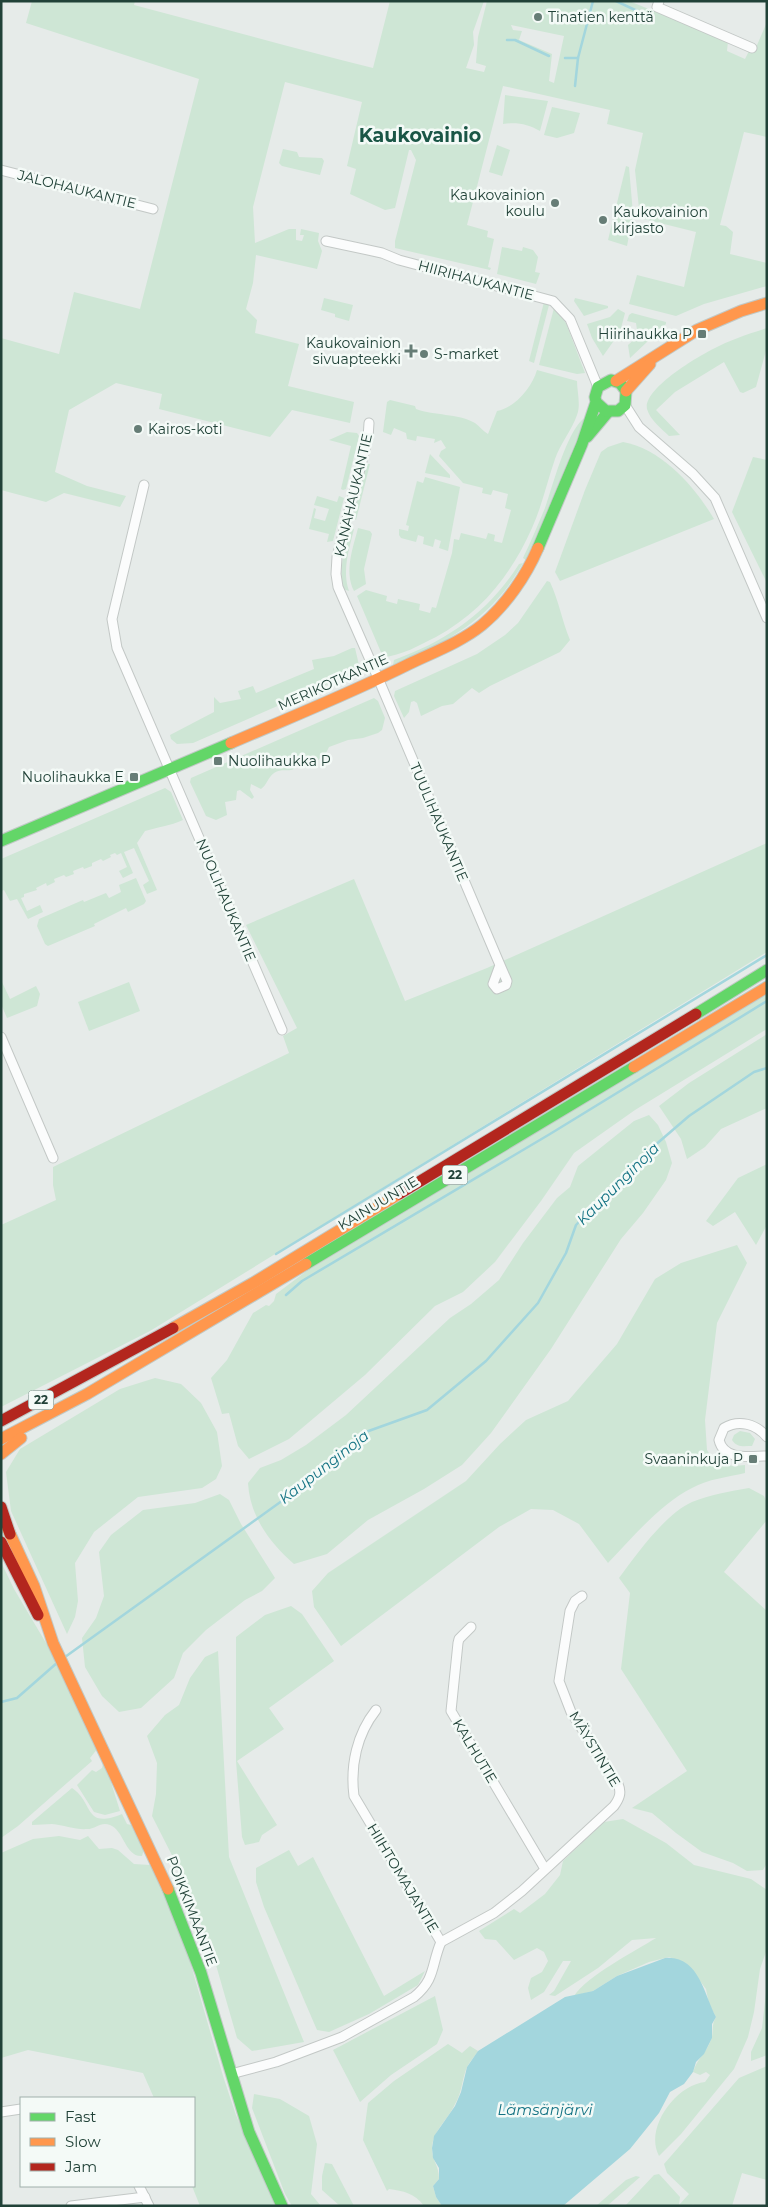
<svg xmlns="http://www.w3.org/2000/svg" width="768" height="2207" font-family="Montserrat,sans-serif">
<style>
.green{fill:#cee6d5;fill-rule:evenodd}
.water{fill:#a3d6dd}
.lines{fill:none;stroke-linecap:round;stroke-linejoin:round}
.stream{stroke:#a3d6dd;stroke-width:2.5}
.street-casing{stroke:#c3c8c6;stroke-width:11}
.fast-casing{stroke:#c1c9c6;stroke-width:13}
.slow-casing{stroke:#c1c9c6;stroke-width:13}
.jam-casing{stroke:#c1c9c6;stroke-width:13}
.street{stroke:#fbfcfc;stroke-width:9}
.fast{stroke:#63d668;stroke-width:11}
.slow{stroke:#ff974d;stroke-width:11}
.jam{stroke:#b3261e;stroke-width:11}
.poi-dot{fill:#667d76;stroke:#f4faf7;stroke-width:2}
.labels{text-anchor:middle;stroke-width:5;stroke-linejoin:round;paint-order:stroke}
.shield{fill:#f4faf7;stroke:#607971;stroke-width:1}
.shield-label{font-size:12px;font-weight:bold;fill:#214238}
.poi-label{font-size:14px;fill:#214238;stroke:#f4faf7;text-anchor:start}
.street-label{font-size:14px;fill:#214238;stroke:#f4faf7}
.water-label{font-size:15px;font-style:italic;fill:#147384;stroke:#f4faf7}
.district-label{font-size:19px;font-weight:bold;fill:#1a5646;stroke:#f4faf7}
</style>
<rect width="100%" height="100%" fill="#e6ebe9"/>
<!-- green -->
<g class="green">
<path d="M32,1H135L134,5C214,26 293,48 373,68L390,1H484L473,32L474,45L466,68L484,72L486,66L476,63L478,37L487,1H629L728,41L727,51L745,59L749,51L754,52L767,22V137L744,132L720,225L726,226L733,232L730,254L767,263V286L704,304L676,316L629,304L637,275L684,287L696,232L640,218L635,170L643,133L607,124L610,110L503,86L467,225L488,231L487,237L494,239L488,267L491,268L490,270L395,248V241L416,160L411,150H409L395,208L385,210L350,194L356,169L347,166L362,102L285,82L253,207L255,243L289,229H296V240L302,241L304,235H300L301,229L319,233L318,241L322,251L317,269L256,255L253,283L246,309L257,320L255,333L299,344L288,386L354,402L350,423L292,410L270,437L159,409L162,394L116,383L69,410L55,472L87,486L126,496L120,507L64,493L46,502L1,490V338L59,354L74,292L140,309L199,79L26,23ZM511,25L564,36L554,83L549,81L552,54L519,40L522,31L513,30Z"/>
<path d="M505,95L548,101L540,131C528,124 517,122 503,124Z"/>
<path d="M552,107L580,113L574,133L557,138L544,135Z"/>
<path d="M497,145L510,150L502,176L489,172Z"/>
<path d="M283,149L297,152L299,157L322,158L324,161L320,175L282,166L279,163Z"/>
<path d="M626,166L629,167L633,214L627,246L608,240Z"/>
<path d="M502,247L522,251L523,247L533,250L538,257L535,272L540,273L536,284L497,274Z"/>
<path d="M324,298L353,305L349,321L335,317V314L321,310Z"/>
<path d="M575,298L608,306V308L584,316L574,301Z"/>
<path d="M544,302L549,305L534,363L529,361Z"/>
<path d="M554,308L566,323L585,373L577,374L539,365Z"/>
<path d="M618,309L625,313L620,332L603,356L592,338L587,324L610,317Z"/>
<path d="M632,313L666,322V324L630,358L628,345L638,336L636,323L627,321L629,315Z"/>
<path d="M767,328V347L756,387L743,393L740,392L724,362L675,392L656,410L680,435L669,436C662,429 650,420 647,409C643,389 697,357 713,349C730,340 748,334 767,328Z"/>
<path d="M537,370L577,381C577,391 581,405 577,415C572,430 560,444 555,459C547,482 542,506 532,528C511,575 482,612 436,637C420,645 401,656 383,657L357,596L366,590L387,596L386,601L397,604L398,599L420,604L419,610L430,613L432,607L436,608L452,553L454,539L459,540L461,533L486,539L488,533L495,535L494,541L502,543L511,510L505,508L508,494L493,490L491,495L482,493L483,488L463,483L439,456L441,451L446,448L441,440L434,443L435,439L417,436L416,441L407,439L406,433L394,428L391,435L383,432L387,402L390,400L415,406L416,409C435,416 457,413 475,423C479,426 483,431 488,434L497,411C515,408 532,387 537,370Z"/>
<path d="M583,419L585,420L526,560L523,558C531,541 538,525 545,508C553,485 566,434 583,419Z"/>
<path d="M347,432L357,433L359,436L346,489L343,490L341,489L351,446L329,440Z"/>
<path d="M623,442C662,449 695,487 714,519L560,581L555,572L585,490L601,452L608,447Z"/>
<path d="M430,454L450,475V478L425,473Z"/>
<path d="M753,457L767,460V583L732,512Z"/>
<path d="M367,464H370L356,520L352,516Z"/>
<path d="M425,477L460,487L448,551L439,548L441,541L435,539L433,547L423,544L424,537L418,535L416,542L401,538L399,535V529L408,531L409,526L406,525L417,481L423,483Z"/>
<path d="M317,496L337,502L339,496L344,498L333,541L327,542L329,534L309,529L314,508L316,509L314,518L325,521L329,509L314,505Z"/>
<path d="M358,528L370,531L372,534L364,569L366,584L354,591C344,571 353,548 358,528Z"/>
<path d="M351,529H354C349,550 342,570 349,591L343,589C339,568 344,552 349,531Z"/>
<path d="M523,563C492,618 450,641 393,665L394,660C447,641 489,612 519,564Z"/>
<path d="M547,581L550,582C559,601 562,621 570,640L560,652L490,686L479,693L472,688L453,704L442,706L421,716L417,703L414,701L411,702L409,712L404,718L394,696L395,691L477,654L505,635L518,623Z"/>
<path d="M352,648H355L359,665L356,672L351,674L193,743L177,744L171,739L170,735L214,712V697L220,703L241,699L238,691L253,686L256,693L314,669L312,660L334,656Z"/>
<path d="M374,698L378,701L385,718L382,730L378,733L363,738L348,740L329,747L326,753L310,767L300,763C291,776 285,766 274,773C268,777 267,785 261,789L251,784L250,790L254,797L252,799L240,790L237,791L236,800L225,802L227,815L216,820L206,816L190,782L191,778Z"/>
<path d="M165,788L171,792L183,820C170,826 158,827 145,831L137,843L157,890L147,894L143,885L149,881L134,848L124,852L133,873L123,878L119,871L127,867L121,853L117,855L115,853L110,855L111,857L103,861L101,859L92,863V866L84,869L83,867L73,871L74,874L66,877L64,875L54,879L55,882L47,886L46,883L36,888L37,890L24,894V897L21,898L27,911L40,905L43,912L28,919L17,899L10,901L4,890L1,891V859Z"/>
<path d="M767,843V952L150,1331L1,1407V1225L56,1200L53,1185V1167L289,1053L283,1036L297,1028L246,925L354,879L405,1001L487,968Z"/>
<path d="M136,878L146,901L144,904L128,912L126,908L94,924L95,926L48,946L45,944L37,926L39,919L83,900L84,902L106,893L109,898L121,892L119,885Z"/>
<path d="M1,980L10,999L36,986L40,994L37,1006L7,1018L1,1004Z"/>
<path d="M129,982L140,1011L89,1031L78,1002Z"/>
<path d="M767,992V1029L635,1110L574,1153L541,1201L495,1262L463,1292L435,1306L365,1375L289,1439L249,1459L238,1446L229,1413L222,1414L211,1378L227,1360L253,1313L266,1305L269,1306L274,1301L276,1294L308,1270Z"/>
<path d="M767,1034V1108L721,1129L705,1147L687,1159L681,1139L659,1106L689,1083Z"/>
<path d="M649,1115L658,1125L666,1142L672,1163L666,1180L643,1213L621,1239L551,1349L491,1433L462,1465L424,1489L368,1520L327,1554L294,1564C270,1543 250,1517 248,1483L260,1468L281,1460L306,1445L346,1415L450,1318L471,1304L499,1280L523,1243L557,1198L570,1187L578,1166L634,1121Z"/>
<path d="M767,1164V1225L756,1245L735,1212L713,1226L706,1221L738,1178Z"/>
<path d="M737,1245L747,1263L717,1323L705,1420L707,1450L715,1463L734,1466L745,1465V1473C728,1477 708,1479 692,1488C660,1504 633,1537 608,1563L579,1524L553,1510L531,1509L499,1527L341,1646L314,1607L312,1591L328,1573L466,1481L500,1444L526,1420L568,1401L617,1344L655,1279L681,1263Z"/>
<path d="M155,1378L181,1384L201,1403L217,1432L222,1466L216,1479L202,1488L138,1497L94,1532L75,1563L78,1601L75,1617L67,1634L11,1511L6,1472L20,1449L120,1389Z"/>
<path d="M740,1431L750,1433L755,1439L752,1446C744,1446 737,1448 732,1440L734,1435Z"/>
<path d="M749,1488L764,1496L767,1503V1520L724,1572L767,1611V1863L763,1870L747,1871L733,1863L702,1852L676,1833L652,1813L632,1808L687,1771L621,1669L630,1593L619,1578C636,1555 665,1514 692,1502C710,1495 730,1491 749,1488Z"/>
<path d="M220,1494L229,1500L241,1524L275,1578L262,1591L245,1600L206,1630L183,1653L174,1678L141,1708L119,1712L102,1696L85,1667L82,1638L96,1618L104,1596L99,1552L111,1535L143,1510L195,1503Z"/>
<path d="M1,1562L14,1589L46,1643L98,1748L90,1758L92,1761L18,1826L1,1838Z"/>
<path d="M291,1606L302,1614L334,1661L269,1708L284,1729L237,1761L277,1825L262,1835L259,1842L245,1845L242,1837L236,1761V1637L265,1615Z"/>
<path d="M218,1651L229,1857L304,2042L252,2051L237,2038L214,1958L182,1875L152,1816L156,1794L157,1763L147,1736L165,1715L179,1705L190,1678L205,1657Z"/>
<path d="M104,1760L120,1811L105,1815L94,1812L77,1785L92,1770L96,1772L102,1768Z"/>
<path d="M72,1788C94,1802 83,1830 122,1814L127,1824L131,1825L144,1849L142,1856C125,1857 124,1830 110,1825C101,1821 96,1829 87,1829C76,1830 64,1825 52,1824C46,1824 39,1825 32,1825V1822Z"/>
<path d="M623,1819L666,1843L694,1865L751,1879L767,1890V1949L760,1969L754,2012L748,2037L734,2069L681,2134L659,2156C644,2128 676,2085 705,2082L710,2075L706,2072L700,2075L693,2072C697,2059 706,2053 711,2040C714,2032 711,2025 716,2017L709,2004L706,1989L687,1964L669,1957L649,1962L617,1976L593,1991L574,1996C587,1976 635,1951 656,1938L632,1940L598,1968L555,1996L549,1995L554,1991L571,1961H563L544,1992L531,2000L528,1988L531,1978L542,1972L548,1961L544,1952L537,1948L514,1960L496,1940L485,1939L479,1931L514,1909L520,1913L545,1894L560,1875L563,1861L604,1822Z"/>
<path d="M59,1836L80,1840L88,1836L99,1849L112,1848L118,1850L134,1864L150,1865L154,1868L184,1941L223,2076L236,2115L275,2206H200L192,2186H194V2098H154L143,2073L28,2050L1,2058V1853L33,1839Z"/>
<path d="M289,1850L298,1866L313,1857L384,1996L425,1971L418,1985L369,2014L329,2032L317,2030L264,1907L256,1882V1868Z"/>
<path d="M767,1984V2055L751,2061V2052L762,2028Z"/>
<path d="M435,1996L443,2030L437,2044L391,2075L360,2102L333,2050Z"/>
<path d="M448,2044L462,2053L470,2046L478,2051C475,2056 470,2061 467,2067C462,2079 462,2093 455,2104C448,2120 432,2131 432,2149C432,2161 439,2165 439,2179L433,2186L436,2197L442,2206H424C415,2193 403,2191 389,2189L387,2191L363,2140L368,2103L394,2081Z"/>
<path d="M767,2066V2180L742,2173L732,2206H694L693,2204L692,2206H625L654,2175L659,2174L680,2197L679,2205L689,2194L667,2173L664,2164L739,2078Z"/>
<path d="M254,2094L280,2099L309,2116L317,2144L311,2194L321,2206H292L285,2194L252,2108Z"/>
<path d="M325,2163L332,2164L354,2206H340L322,2190V2176Z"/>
<path d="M636,2176L640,2177L607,2206H596L626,2180Z"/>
</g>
<!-- water -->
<path class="water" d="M665,1958C699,1955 704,1995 716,2017L712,2024V2038L704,2054L696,2062L693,2072L684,2084L670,2092L659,2113L630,2149L563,2206H442L436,2197L433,2186L439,2179V2168L433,2158L432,2148L434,2136L455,2106L461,2092L467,2067L478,2051L565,1997L593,1991L617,1976Z"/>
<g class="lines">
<!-- stream -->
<g class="stream">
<path d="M616,1L648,16"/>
<path d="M507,40H515L549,56"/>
<path d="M565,58H578"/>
<path d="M575,86L578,58L593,1"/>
<path d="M276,1254L767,955"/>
<path d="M286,1295L302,1281L550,1134L767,1001"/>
<path d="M65,1657L304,1485L363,1433L427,1410L486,1361L538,1303L566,1253L576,1225L632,1165L689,1116L754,1072L767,1068"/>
<path d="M1,1702L17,1698L58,1662"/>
</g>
<!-- street casing -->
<g class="street-casing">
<g id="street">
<path d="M659,1L657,7L752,48"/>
<path d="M1,170L153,209"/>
<path d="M326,241L382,253L399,260L553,301L570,319L598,387"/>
<path d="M625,405L639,427L693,474L715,498L767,618"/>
<path d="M369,423L368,438L337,557L336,574L338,587L378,678L500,965L493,984L497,989L506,985L507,981L500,965"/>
<path d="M144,485L112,619L117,648L282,1030"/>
<path d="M1,1037L53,1158"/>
<path d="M767,1437C756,1424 739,1419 724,1428L719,1440C724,1461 750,1456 767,1456"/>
<path d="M471,1627L459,1639L458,1643L451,1711L545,1869"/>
<path d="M441,1942L494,1913L522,1891L614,1806C619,1799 622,1793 618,1784L571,1712L559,1681L570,1611L575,1601L582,1596"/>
<path d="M231,2074L276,2062L342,2037L414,1997C436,1979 431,1965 441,1942L354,1796C350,1765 357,1734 376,1710"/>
<path d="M1,2112L21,2109"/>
<path d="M139,2186L149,2206"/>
<path d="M71,2206L145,2197"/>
</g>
</g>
<!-- fast casing -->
<g class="fast-casing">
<g id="fast">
<path d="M587,437L608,412"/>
<path d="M538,548L582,444L596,402L595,397L598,387L611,380L620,383L626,391L625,405L618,411H606L596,402"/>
<path d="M1,841L231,743"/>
<path d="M696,1014L767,970"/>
<path d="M306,1264L634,1067"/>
<path d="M168,1889L201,1973L249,2132L282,2206"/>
</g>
</g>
<!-- slow casing -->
<g class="slow-casing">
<g id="slow">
<path d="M616,381L697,330L741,311L767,303"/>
<path d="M626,391L650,364"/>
<path d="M231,743C291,717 351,693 409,664C434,652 461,642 482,625C506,605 526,576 538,548"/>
<path d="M634,1067L767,987"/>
<path d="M173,1328L253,1283L399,1194"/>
<path d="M1,1439L87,1394L306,1264"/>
<path d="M1,1454L21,1438"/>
<path d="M6,1525L34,1586L53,1643L168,1889"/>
</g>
</g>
<!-- jam casing -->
<g class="jam-casing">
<g id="jam">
<path d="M399,1194L696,1014"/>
<path d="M1,1421L173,1328"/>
<path d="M1,1507L10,1534"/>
<path d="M1,1542L38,1615"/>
</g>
</g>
<!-- street -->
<use href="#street" class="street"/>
<!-- fast -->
<use href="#fast" class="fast"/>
<!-- slow -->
<use href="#slow" class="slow"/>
<!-- jam -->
<use href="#jam" class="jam"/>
</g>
<!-- markers -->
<g class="poi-dot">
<circle cx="538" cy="17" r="5"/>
<circle cx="555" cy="203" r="5"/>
<circle cx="603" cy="220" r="5"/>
<rect x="697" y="329" width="10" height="10" rx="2.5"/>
<path d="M408.5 343.5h5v5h5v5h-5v5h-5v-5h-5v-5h5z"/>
<circle cx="424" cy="354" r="5"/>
<circle cx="138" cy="429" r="5"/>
<rect x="213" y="756" width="10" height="10" rx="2.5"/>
<rect x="129" y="772" width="10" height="10" rx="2.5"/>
<rect x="748" y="1454" width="10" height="10" rx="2.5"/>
</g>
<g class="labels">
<!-- shield labels -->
<g class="shield">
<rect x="442.5" y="1165.5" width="25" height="19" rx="4"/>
<rect x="28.5" y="1390.5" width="25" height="19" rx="4"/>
</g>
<g class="shield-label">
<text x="455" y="1179">22</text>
<text x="41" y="1404">22</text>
</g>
<!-- poi labels -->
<g class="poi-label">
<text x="548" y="22">Tinatien kenttä</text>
<text x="545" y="200" text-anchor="end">Kaukovainion<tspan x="545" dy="16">koulu</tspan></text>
<text x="613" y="217">Kaukovainion<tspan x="613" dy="16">kirjasto</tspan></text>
<text x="692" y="339" text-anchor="end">Hiirihaukka P</text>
<text x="401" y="348" text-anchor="end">Kaukovainion<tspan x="401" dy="16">sivuapteekki</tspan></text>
<text x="434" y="359">S-market</text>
<text x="148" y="434">Kairos-koti</text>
<text x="228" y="766">Nuolihaukka P</text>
<text x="124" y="782" text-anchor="end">Nuolihaukka E</text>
<text x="743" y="1464" text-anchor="end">Svaaninkuja P</text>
</g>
<!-- street labels -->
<g class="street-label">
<text transform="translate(77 189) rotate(14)" y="5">JALOHAUKANTIE</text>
<text transform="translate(476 280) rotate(15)" y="5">HIIRIHAUKANTIE</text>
<text transform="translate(353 495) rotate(-77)" y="5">KANAHAUKANTIE</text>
<text transform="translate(333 682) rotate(-24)" y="5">MERIKOTKANTIE</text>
<text transform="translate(439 822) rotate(67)" y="5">TUULIHAUKANTIE</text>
<text transform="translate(226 900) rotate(67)" y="5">NUOLIHAUKANTIE</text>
<text transform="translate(378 1203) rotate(-31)" y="5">KAINUUNTIE</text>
<text transform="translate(595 1749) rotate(59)" y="5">MÄYSTINTIE</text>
<text transform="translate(475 1751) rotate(59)" y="5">KALHUTIE</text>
<text transform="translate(403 1878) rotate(59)" y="5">HIIHTOMAJANTIE</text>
<text transform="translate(192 1911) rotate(69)" y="5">POIKKIMAANTIE</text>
</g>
<!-- water labels -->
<g class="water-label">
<text transform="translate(618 1184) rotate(-45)" y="5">Kaupunginoja</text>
<text transform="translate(324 1467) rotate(-38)" y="5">Kaupunginoja</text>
<text x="545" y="2115">Lämsänjärvi</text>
</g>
<!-- district labels -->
<g class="district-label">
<text x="420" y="142">Kaukovainio</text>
</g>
</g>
<!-- border -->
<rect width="768" height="2207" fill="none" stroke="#214238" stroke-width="5"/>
<!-- legend -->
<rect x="20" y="2097" width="175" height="90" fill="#f4faf7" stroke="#a0b0ab"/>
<rect x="30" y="2113" width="25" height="8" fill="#63d668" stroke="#a0b0ab"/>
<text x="65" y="2122" font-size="15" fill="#214238">Fast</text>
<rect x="30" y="2138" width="25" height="8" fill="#ff974d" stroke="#a0b0ab"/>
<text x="65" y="2147" font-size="15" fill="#214238">Slow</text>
<rect x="30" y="2163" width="25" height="8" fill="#b3261e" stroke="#a0b0ab"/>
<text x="65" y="2172" font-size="15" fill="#214238">Jam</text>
</svg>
